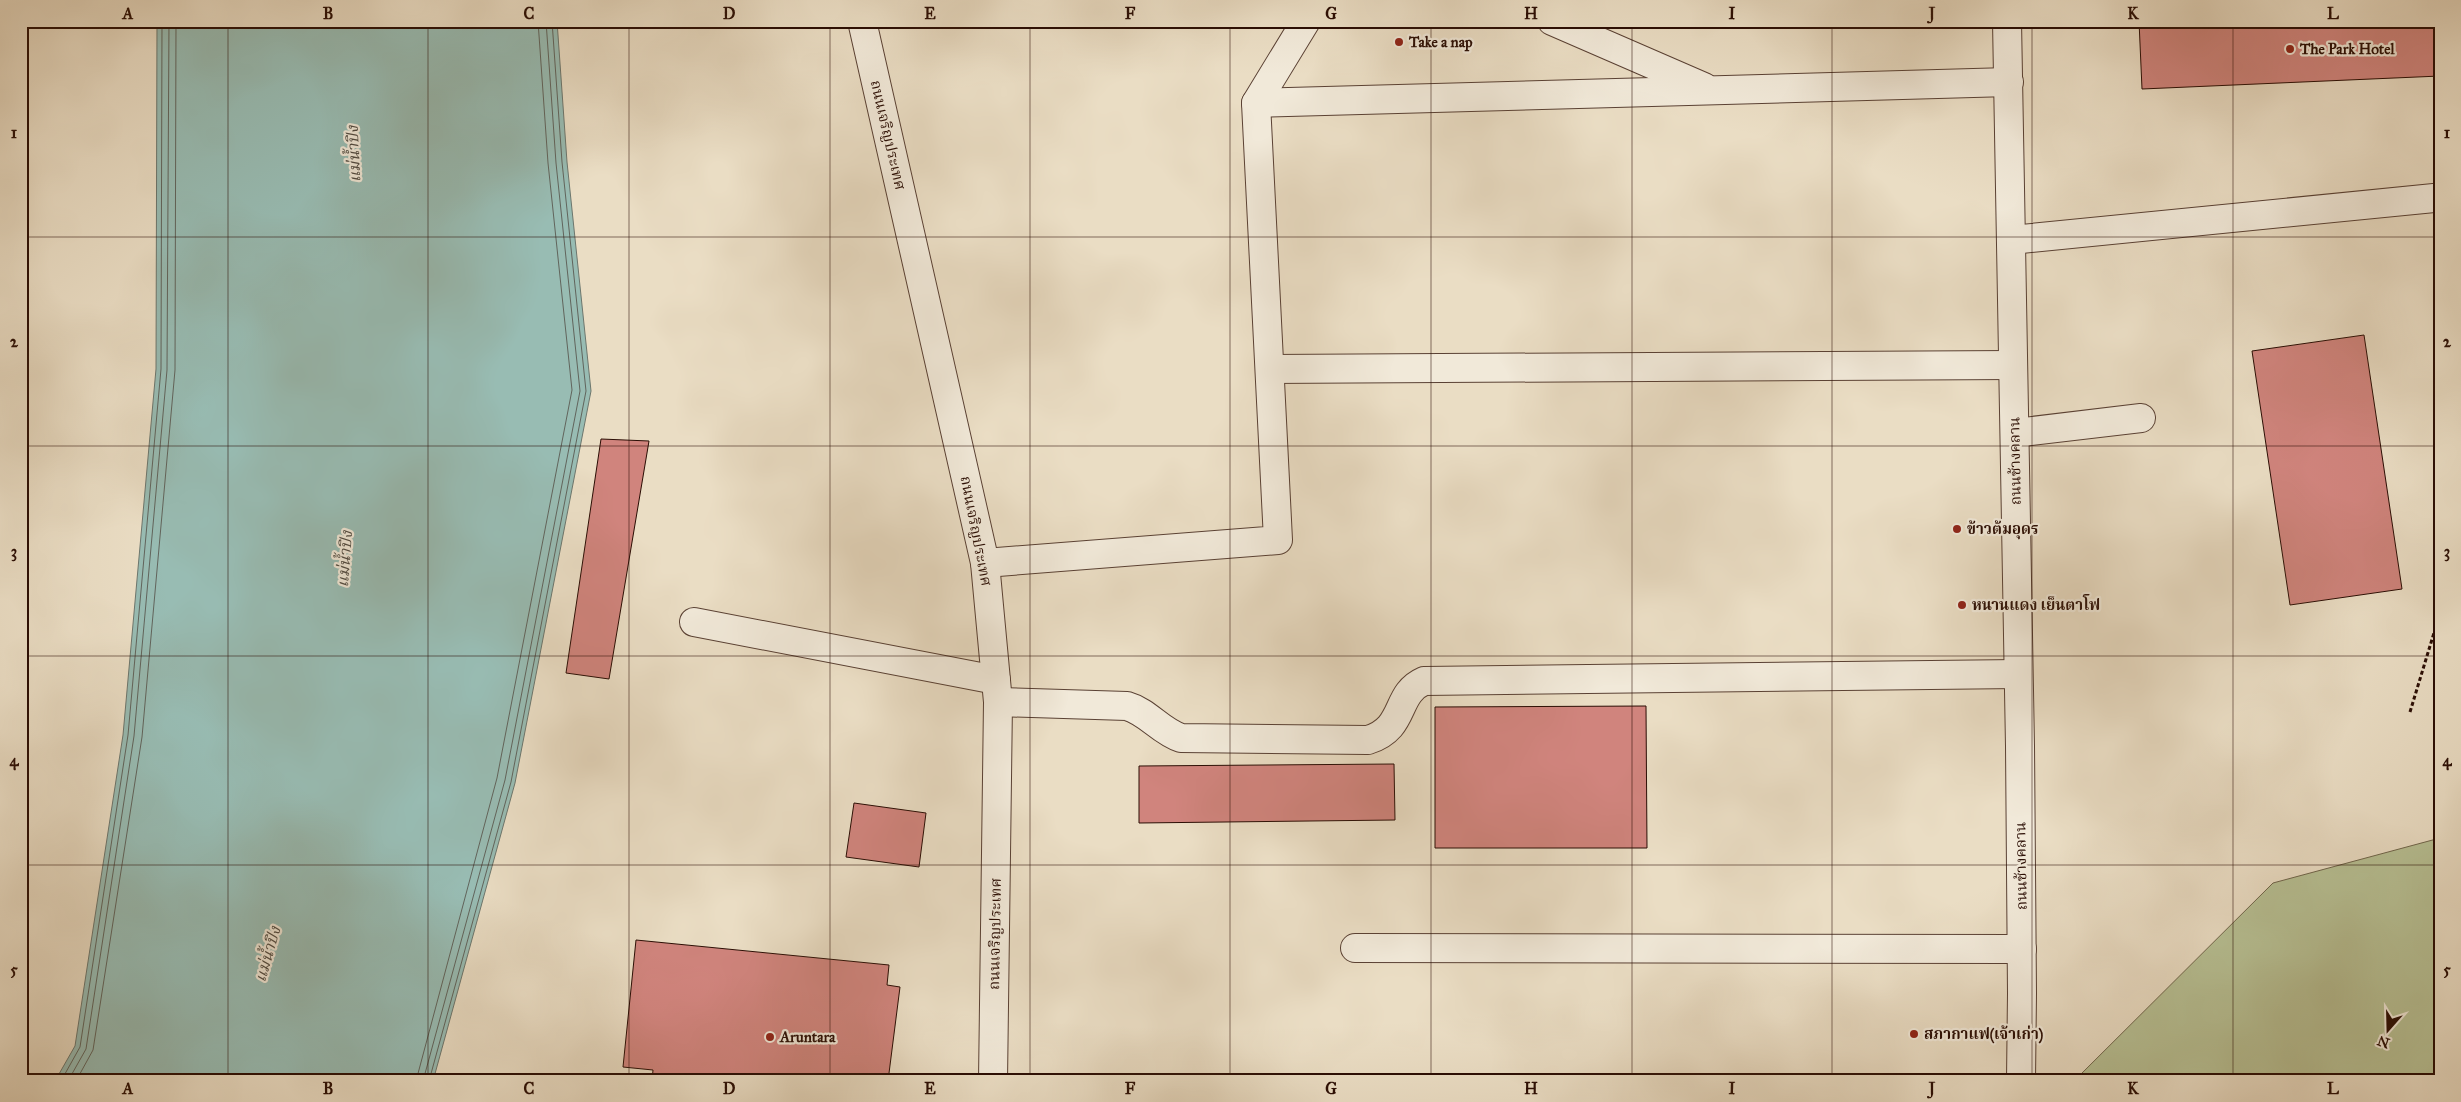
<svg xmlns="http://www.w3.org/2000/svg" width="2461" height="1102" font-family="'IM FELL Great Primer','Noto Serif Thai',serif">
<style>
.green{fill:#b7c094;stroke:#70664c}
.water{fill:#98bcb3;stroke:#6c766d}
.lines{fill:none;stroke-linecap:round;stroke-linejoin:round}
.shore{stroke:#61645c;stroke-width:1}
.building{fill:#d0847d;stroke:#2a0d04}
.minor-casing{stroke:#5a4134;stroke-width:30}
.path{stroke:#2a0d04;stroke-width:3;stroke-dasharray:4 2.5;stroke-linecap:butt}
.minor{stroke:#f1e9d9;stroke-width:28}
.grid{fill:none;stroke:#2a0d04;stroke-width:1;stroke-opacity:0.55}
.poi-dot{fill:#8f2418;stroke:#f1e9d9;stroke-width:2}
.labels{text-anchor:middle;stroke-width:4.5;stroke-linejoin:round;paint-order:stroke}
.poi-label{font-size:15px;font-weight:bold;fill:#2a0d04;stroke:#f1e9d9;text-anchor:start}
.street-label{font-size:15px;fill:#2a0d04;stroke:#f1e9d9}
.water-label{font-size:16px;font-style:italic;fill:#504a41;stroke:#f1e9d9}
.neatline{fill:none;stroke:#2a0d04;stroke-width:2}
.grid-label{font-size:16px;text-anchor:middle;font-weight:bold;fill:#2a0d04}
</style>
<rect width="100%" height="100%" fill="#eaddc4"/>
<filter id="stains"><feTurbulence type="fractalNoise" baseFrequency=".004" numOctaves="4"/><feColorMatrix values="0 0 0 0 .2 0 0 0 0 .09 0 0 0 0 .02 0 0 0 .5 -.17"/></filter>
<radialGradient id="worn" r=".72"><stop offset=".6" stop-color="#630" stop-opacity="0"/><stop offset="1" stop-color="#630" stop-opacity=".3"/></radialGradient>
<!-- green -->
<path class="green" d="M2440,838V1081H2074L2273,883Z"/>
<!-- water -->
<path class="water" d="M157,21H557L567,162L591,391L515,783L433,1081H55L75,1046L123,735L156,369Z"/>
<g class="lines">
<!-- shore -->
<g class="shore">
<path d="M61,1081L80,1047L128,735L161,369L162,21"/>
<path d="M68,1081L86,1049L134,736L167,370L169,21"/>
<path d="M76,1081L93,1050L142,737L175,370L176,21"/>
<path d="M416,1081L497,778L572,390L548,163L538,21"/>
<path d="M423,1081L505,780L580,391L556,163L546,21"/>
<path d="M429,1081L511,782L586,391L562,162L552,21"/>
</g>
</g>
<!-- building -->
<g class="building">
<path d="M2139,21H2440V76L2142,89Z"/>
<path d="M2364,335L2402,589L2290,605L2252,351Z"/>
<path d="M601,439L649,441L609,679L566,673Z"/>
<path d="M1646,706L1647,848H1435V707Z"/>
<path d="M1394,764L1395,820L1139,823V766Z"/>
<path d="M854,803L926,813L919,867L846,857Z"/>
<path d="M636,940L889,965L887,985L900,987L888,1081H652L653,1070L623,1067Z"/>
</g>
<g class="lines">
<!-- minor casing -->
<g class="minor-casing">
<g id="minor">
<path d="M862,21L985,563L998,702L993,1081"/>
<path d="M1552,21L1704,87"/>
<path d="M2007,21L2020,746L2022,993L2021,1081"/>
<path d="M1256,103L2009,82"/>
<path d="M2011,240L2434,198"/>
<path d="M1270,369L2013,365"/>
<path d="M2015,433L2141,418"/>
<path d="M985,563L1278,540L1256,103L1306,21"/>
<path d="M694,622L996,680"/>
<path d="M998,702L1127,706C1148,712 1160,731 1181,738L1368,740C1407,728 1394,694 1424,681L2018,674"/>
<path d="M1355,948L2022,949"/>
</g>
</g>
<!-- path -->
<path class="path" d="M2410,712L2440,613"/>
<!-- minor -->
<use href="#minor" class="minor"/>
</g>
<!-- grid -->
<path class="grid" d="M228,21V1081M428,21V1081M629,21V1081M830,21V1081M1030,21V1081M1230,21V1081M1431,21V1081M1632,21V1081M1832,21V1081M2032,21V1081M2233,21V1081M21,237H2440M21,446H2440M21,656H2440M21,865H2440"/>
<!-- markers -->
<g class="poi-dot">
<circle cx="1399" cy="42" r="5"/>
<circle cx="2290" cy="49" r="5"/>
<circle cx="1957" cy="529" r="5"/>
<circle cx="1962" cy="605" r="5"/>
<circle cx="1914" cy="1034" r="5"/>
<circle cx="770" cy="1037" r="5"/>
</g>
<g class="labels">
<!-- poi labels -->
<g class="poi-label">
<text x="1409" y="47">Take a nap</text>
<text x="2300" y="54">The Park Hotel</text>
<text x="1967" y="534">ข้าวต้มอุดร</text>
<text x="1972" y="610">หนานแดง เย็นตาโฟ</text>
<text x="1924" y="1039">สภากาแฟ(เจ้าเก่า)</text>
<text x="780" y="1042">Aruntara</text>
</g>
<!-- street labels -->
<g class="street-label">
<text transform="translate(888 135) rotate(77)" y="5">ถนนเจริญประเทศ</text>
<text transform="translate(2015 461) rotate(-91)" y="5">ถนนช้างคลาน</text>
<text transform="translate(976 531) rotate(79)" y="5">ถนนเจริญประเทศ</text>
<text transform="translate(2021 866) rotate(-91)" y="5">ถนนช้างคลาน</text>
<text transform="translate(995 934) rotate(-89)" y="5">ถนนเจริญประเทศ</text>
</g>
<!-- water labels -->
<g class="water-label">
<text transform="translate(353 154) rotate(-93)" y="6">แม่น้ำปิง</text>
<text transform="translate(344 559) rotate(-86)" y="6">แม่น้ำปิง</text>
<text transform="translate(267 954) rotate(-74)" y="6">แม่น้ำปิง</text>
</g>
</g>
<!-- margin -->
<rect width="2461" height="1102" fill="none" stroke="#eaddc4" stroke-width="55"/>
<!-- north arrow -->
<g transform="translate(2388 1030) rotate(200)" stroke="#f1e9d9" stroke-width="4" paint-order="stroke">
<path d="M0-4L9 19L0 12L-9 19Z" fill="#2a0d04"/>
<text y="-8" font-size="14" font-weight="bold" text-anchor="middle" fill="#2a0d04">N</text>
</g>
<rect x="28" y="28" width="2406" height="1046" class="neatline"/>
<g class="grid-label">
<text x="128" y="19">A</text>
<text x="328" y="19">B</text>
<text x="529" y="19">C</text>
<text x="729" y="19">D</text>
<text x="930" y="19">E</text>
<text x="1130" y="19">F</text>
<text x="1331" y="19">G</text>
<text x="1531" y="19">H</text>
<text x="1732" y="19">I</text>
<text x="1932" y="19">J</text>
<text x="2133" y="19">K</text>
<text x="2333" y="19">L</text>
<text x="14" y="138">1</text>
<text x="2447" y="138">1</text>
<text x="14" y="347">2</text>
<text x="2447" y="347">2</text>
<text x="14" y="557">3</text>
<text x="2447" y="557">3</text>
<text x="14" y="766">4</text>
<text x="2447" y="766">4</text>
<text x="14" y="975">5</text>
<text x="2447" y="975">5</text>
<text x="128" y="1094">A</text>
<text x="328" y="1094">B</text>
<text x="529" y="1094">C</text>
<text x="729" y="1094">D</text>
<text x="930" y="1094">E</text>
<text x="1130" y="1094">F</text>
<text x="1331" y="1094">G</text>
<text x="1531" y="1094">H</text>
<text x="1732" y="1094">I</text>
<text x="1932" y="1094">J</text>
<text x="2133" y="1094">K</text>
<text x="2333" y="1094">L</text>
</g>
<rect width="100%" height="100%" filter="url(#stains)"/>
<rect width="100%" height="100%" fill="url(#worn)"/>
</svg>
